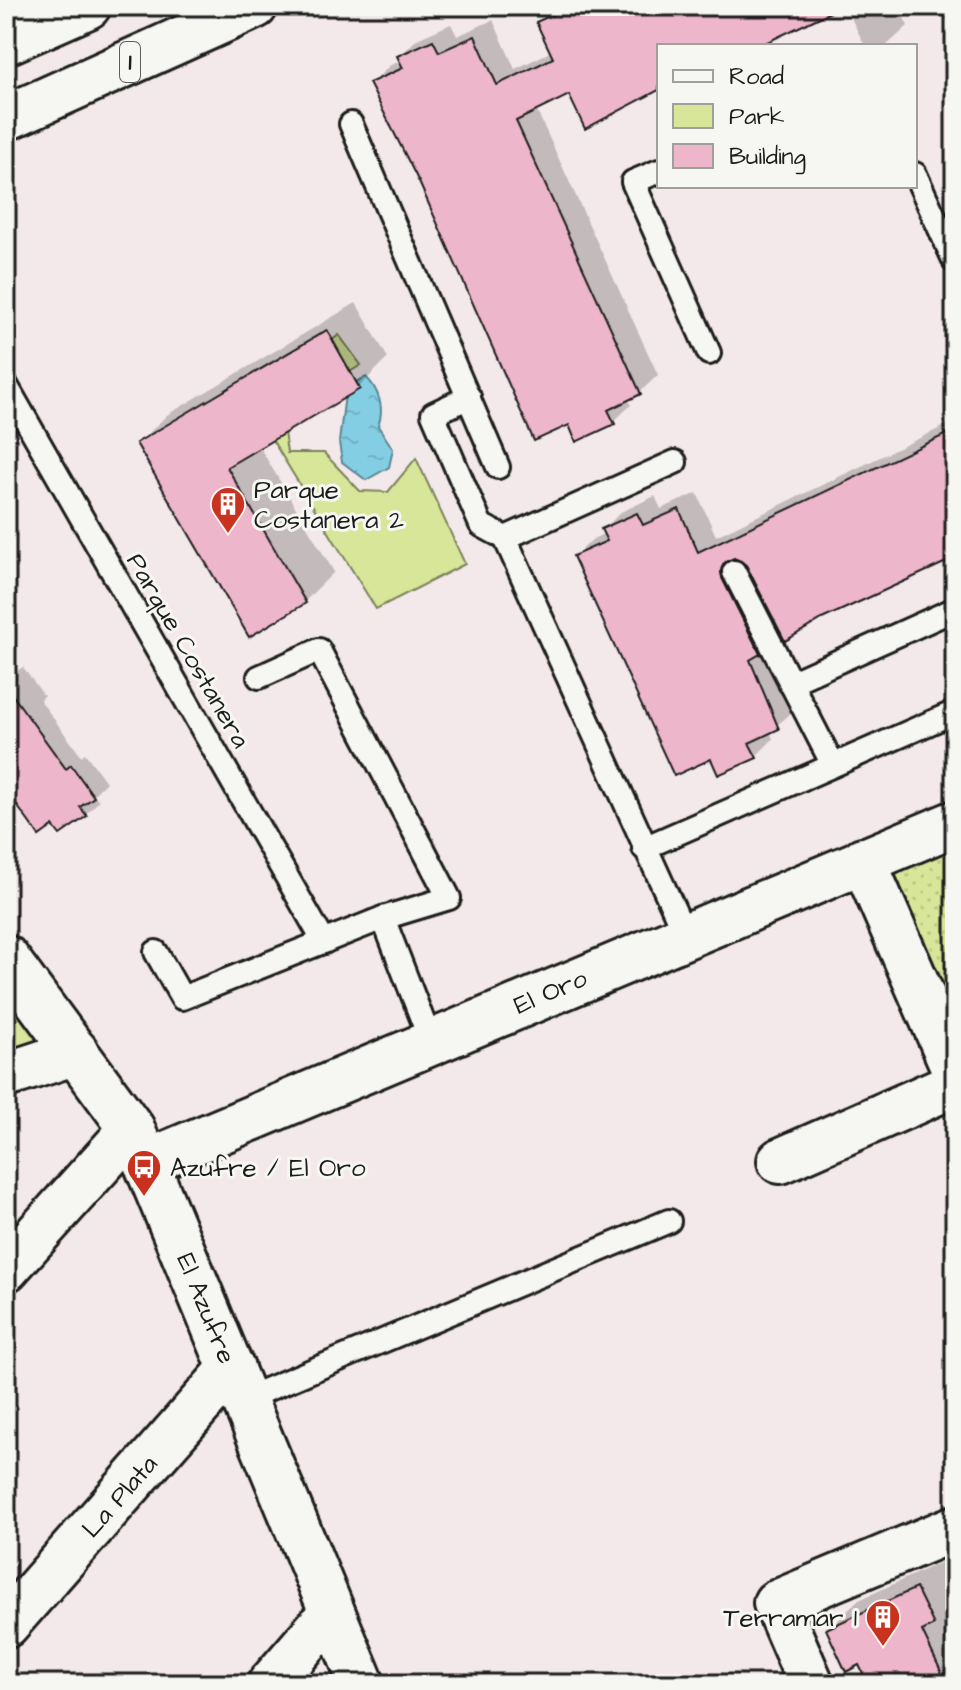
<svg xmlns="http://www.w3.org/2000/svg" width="961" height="1690" font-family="'Architects Daughter',sans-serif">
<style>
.green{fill:#d8e699;stroke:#7a815a;stroke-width:2}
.park{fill:url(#park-dots);stroke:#7a815a;stroke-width:2}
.water{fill:url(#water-ripples);stroke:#5a8794;stroke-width:2}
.shadow{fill:#0003}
.building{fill:#eeb6cb;stroke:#1c1c1c;stroke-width:2}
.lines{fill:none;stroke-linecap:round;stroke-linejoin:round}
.service-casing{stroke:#1c1c1c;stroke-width:28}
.minor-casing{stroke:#1c1c1c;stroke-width:50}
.tertiary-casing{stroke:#1c1c1c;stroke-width:50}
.trunk-casing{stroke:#1c1c1c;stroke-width:50}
.service{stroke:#f6f6f2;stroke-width:22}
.minor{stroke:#f6f6f2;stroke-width:44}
.tertiary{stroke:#f6f6f2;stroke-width:44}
.trunk{stroke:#f6f6f2;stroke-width:44}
.labels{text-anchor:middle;stroke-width:6;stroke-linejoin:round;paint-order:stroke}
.shield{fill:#f6f6f2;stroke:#5d5d5c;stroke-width:2}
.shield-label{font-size:24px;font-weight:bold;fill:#1c1c1c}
.poi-label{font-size:26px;fill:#1c1c1c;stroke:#f6f6f2;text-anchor:start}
.street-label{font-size:26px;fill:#1c1c1c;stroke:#f6f6f2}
</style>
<defs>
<pattern id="park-dots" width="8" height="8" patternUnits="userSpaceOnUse" patternTransform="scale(2)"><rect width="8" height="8" fill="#d8e699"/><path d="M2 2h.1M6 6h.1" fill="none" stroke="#b9c583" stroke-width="1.8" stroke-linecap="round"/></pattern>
<pattern id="water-ripples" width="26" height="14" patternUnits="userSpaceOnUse" patternTransform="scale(2)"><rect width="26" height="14" fill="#84cee4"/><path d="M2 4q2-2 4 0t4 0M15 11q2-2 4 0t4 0" fill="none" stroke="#71b0c3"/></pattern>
</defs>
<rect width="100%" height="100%" fill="#f4e9ea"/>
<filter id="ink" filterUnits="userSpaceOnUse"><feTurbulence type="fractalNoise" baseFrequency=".0125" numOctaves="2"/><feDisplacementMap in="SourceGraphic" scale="16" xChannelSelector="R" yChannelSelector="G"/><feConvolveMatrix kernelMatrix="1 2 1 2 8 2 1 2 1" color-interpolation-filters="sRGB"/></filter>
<g filter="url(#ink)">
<!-- green -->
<g class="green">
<path d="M339,335L361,365L295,406L283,425L287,453H324L360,491L388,492L416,458L465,564L376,609L249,402Z"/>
<path d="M6,958L76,1052L6,1075Z"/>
</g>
<!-- park -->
<path class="park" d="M955,844V1020L890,872Z"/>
<!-- water -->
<path class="water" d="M366,377C379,390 385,409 378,426L393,449L389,467L366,480L342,462L339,442L346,387Z"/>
<!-- shadow -->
<g class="shadow">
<path d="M555,6H838L750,46H659V88L570,92L536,109L658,375L640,392L628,398L631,405L613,422H570L462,272L371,84L389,66L401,60L399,57L417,39L451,24L457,36L493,20L515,69L552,51L538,23Z"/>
<path d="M845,6H898L908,26L886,46H865Z"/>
<path d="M941,6H955V38Z"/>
<path d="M356,303L388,358L359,387L259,446L334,572L305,601L250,634L138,444L167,415Z"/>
<path d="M955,421V556L748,564L737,557L777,635L795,710L770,731L773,739L756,756H712L575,556L593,539L605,533L604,529L621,512L655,496L661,509L697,493L716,536Z"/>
<path d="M23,667L44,696L40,700L81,756L85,753L106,782L94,794L99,801L86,814L54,824L6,787V672L9,677Z"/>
<path d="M945,1560L955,1582L952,1604L955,1611V1684H870L860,1663L829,1630L857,1601Z"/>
</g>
<!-- building -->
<g class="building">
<path d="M572,6H843L759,46H659V90L585,129L569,95L516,121L641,394L608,410L615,424L576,442L569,425L534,441L419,182L369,83L403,68L397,56L433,40L439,52L475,36L497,85L553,58L536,22Z"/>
<path d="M327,330L360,389L227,467L306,603L249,637L136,443Z"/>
<path d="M955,430V558L822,619L785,641L746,565L734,558L723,564L722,578L760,654L750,660L779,729L749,743L757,758L718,775L711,759L674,776L573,556L607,541L601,529L637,513L643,525L679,509L698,552Z"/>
<path d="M6,686L66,769L71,765L94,797L80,807L87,816L60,835L53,826L39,836L6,790Z"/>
<path d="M916,1588L934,1625L922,1631L947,1684H868L859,1665L846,1672L826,1629Z"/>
</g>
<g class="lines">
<!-- service casing -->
<g class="service-casing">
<g id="service">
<path d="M351,124L498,467"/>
<path d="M659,171L633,182L709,353"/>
<path d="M915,174L955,262"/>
<path d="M6,385L324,942"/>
<path d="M469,397L433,414L481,525L505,538"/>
<path d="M675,462L505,538L685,934"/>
<path d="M734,572L833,765"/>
<path d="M259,677L319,650L449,898L383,918"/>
<path d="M790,683L955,609"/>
<path d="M644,848L955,712"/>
<path d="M156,952L182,998L383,918L431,1042"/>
<path d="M244,1399L669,1221"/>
</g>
</g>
<!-- minor casing -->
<g class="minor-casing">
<g id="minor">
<path d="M863,860L955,1071"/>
<path d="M6,1075L76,1052"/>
<path d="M780,1161L955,1084"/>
<path d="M147,1162L955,823"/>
<path d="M6,1269L132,1129"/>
<path d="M6,1625L232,1368"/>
<path d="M270,1684L332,1612"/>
<path d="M811,1684L776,1603L955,1528"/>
</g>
</g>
<!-- tertiary casing -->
<g class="tertiary-casing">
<path id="tertiary" d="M6,958L132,1129L362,1684"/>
</g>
<!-- trunk casing -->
<g class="trunk-casing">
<g id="trunk">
<path d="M6,42L88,6"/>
<path d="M6,118L255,6"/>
</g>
</g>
<!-- service -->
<use href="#service" class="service"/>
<!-- minor -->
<use href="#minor" class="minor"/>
<!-- tertiary -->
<use href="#tertiary" class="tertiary"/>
<!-- trunk -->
<use href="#trunk" class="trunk"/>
</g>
</g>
<!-- icons -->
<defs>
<g id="building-pin" transform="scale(1.8)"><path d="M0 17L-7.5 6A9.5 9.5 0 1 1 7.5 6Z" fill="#c8321e" stroke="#f6f6f2"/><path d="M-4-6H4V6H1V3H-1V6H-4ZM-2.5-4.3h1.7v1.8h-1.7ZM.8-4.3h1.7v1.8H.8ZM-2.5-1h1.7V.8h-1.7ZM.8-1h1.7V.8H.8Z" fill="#fff"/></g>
<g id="bus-pin" transform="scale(1.8)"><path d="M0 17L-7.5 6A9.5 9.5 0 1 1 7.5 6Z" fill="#c8321e" stroke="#f6f6f2"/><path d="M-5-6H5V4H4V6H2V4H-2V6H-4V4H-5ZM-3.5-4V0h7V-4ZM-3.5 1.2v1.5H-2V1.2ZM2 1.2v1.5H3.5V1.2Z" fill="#fff"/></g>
</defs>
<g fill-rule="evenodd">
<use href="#building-pin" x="228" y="504"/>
<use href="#bus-pin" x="144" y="1167"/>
<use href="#building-pin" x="883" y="1617"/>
</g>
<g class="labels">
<!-- shield labels -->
<rect class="shield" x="120" y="42" width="20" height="40" rx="6"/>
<g class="shield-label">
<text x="130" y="70">1</text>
</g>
<!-- poi labels -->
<g class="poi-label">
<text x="254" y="498">Parque<tspan x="254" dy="30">Costanera 2</tspan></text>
<text x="170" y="1176">Azufre / El Oro</text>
<text x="857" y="1626" text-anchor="end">Terramar 1</text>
</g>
<!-- street labels -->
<g class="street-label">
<text transform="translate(189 650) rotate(60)" y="9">Parque Costanera</text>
<text transform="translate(550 991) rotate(-23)" y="9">El Oro</text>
<text transform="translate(207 1308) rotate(68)" y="9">El Azufre</text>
<text transform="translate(119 1496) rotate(-49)" y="9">La Plata</text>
</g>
</g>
<!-- margin -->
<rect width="961" height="1690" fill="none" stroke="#f6f6f2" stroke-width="32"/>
<rect x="16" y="16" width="929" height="1658" fill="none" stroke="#1c1c1c" stroke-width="3" filter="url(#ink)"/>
<!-- legend -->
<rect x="657" y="44" width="260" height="144" fill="#f6f6f2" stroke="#9f9f9c" stroke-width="2"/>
<rect x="673" y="70" width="40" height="12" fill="#f6f6f2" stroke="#9f9f9c" stroke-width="2"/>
<text x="729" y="84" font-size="24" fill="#1c1c1c">Road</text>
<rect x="673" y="104" width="40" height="24" fill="#d8e699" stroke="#9f9f9c" stroke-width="2"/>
<text x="729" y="124" font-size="24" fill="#1c1c1c">Park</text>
<rect x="673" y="144" width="40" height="24" fill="#eeb6cb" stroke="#9f9f9c" stroke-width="2"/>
<text x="729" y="164" font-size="24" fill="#1c1c1c">Building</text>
</svg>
